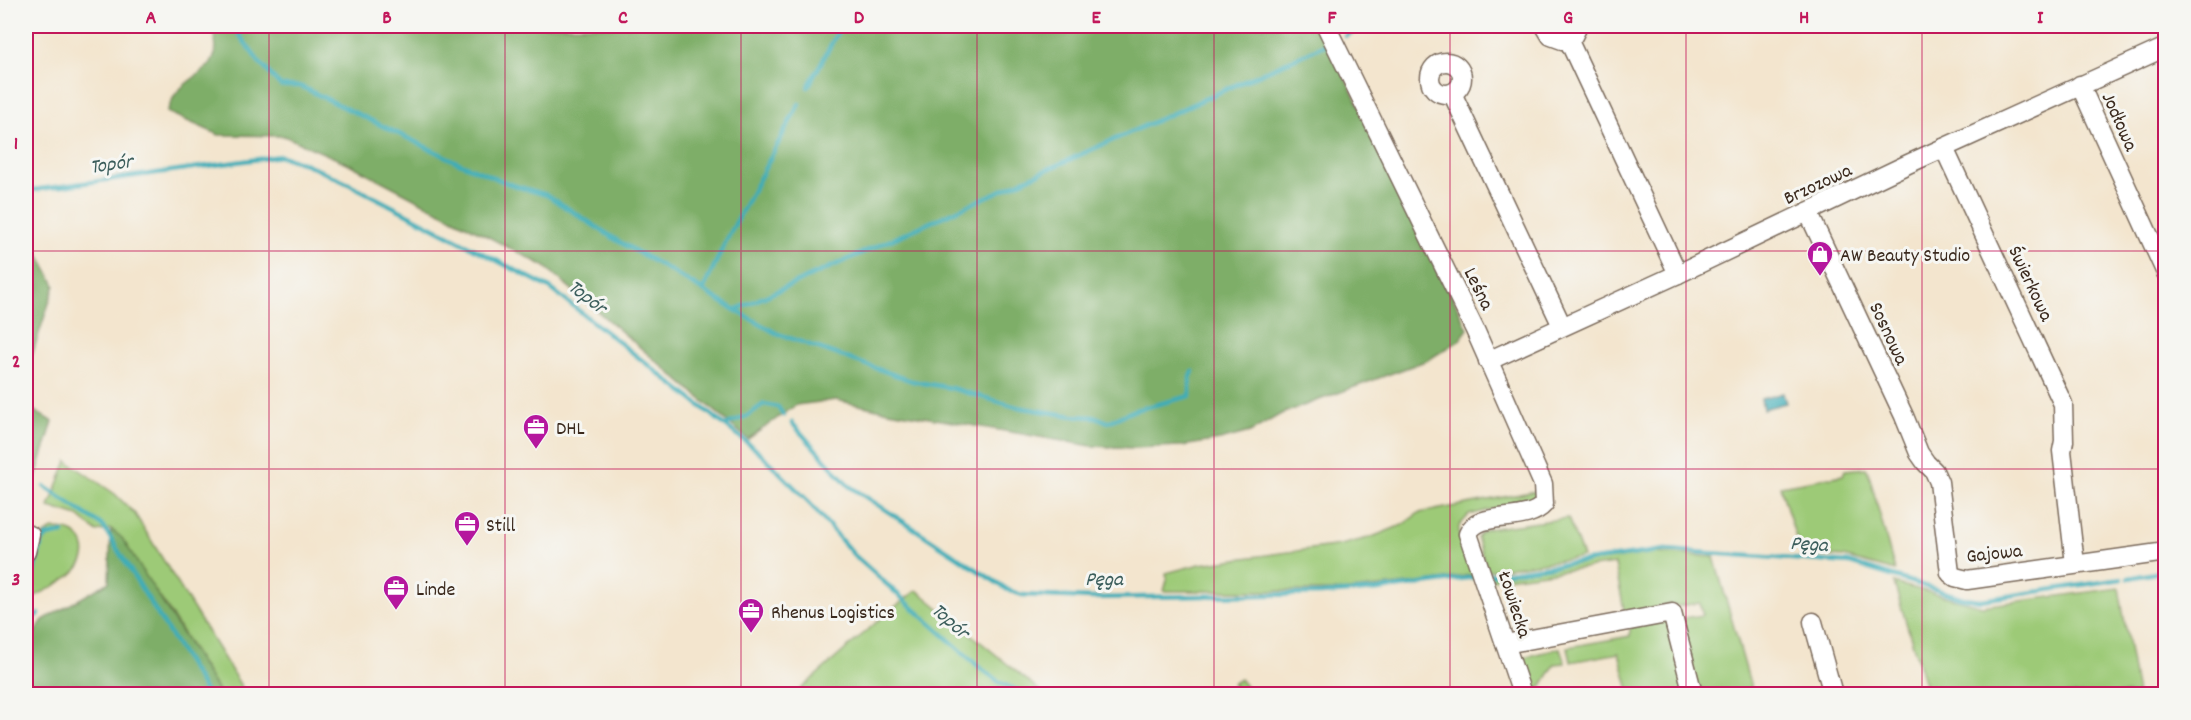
<svg xmlns="http://www.w3.org/2000/svg" width="2191" height="720" font-family="Dekko,sans-serif">
<style>
.green{fill:#9dca77;stroke:#6c7a4a;stroke-width:1.5}
.forest{fill:#7eae68;stroke:#5c6c43;stroke-width:1.5}
.water{fill:#3dadb8;stroke:#3c6c6b;stroke-width:1.5}
.lines{fill:none;stroke-linecap:round;stroke-linejoin:round}
.stream{stroke:#3dadb8;stroke-width:4.5}
.minor-casing{stroke:#7b6b5c;stroke-width:21}
.minor{stroke:#fff;stroke-width:18}
.grid{fill:none;stroke:#c2185b;stroke-width:1.5;stroke-opacity:0.55}
.labels{text-anchor:middle;stroke-width:6;stroke-linejoin:round;paint-order:stroke}
.street-label{font-size:20px;fill:#3b2a1e;stroke:#f6f6f2}
.poi-label{font-size:20px;fill:#3b2a1e;stroke:#f6f6f2;text-anchor:start}
.water-label{font-size:21px;font-style:italic;fill:#3c5e5c;stroke:#f6f6f2}
.neatline{fill:none;stroke:#c2185b;stroke-width:2}
.grid-label{font-size:20px;text-anchor:middle;font-weight:bold;fill:#c2185b}
</style>
<rect width="100%" height="100%" fill="#f6f6f2"/>
<filter id="ink" filterUnits="userSpaceOnUse"><feTurbulence type="fractalNoise" baseFrequency=".0167" numOctaves="2"/><feDisplacementMap in="SourceGraphic" scale="12" xChannelSelector="R" yChannelSelector="G"/><feConvolveMatrix kernelMatrix="1 2 1 2 8 2 1 2 1" color-interpolation-filters="sRGB"/></filter>
<filter id="wash" filterUnits="userSpaceOnUse"><feTurbulence type="fractalNoise" baseFrequency=".008" numOctaves="4" result="noise"/><feDisplacementMap in="SourceGraphic" scale="24" xChannelSelector="R" yChannelSelector="G"/><feGaussianBlur stdDeviation="1.35" result="paint"/><feColorMatrix in="noise" values="0 0 0 0 0 0 0 0 0 0 0 0 0 0 0 0 0 1.4 0 .05"/><feComposite in="paint" operator="in"/></filter>
<g filter="url(#wash)">
<rect width="100%" height="100%" fill="#f3e5ce"/>
<!-- green -->
<g class="green">
<path d="M67,461L115,494L135,514L246,694H220L166,606L111,529L97,532L78,516L49,507Z"/>
<path d="M1866,468L1868,471L1895,571L1844,557L1801,554L1780,486L1843,475L1845,470Z"/>
<path d="M1536,491L1535,496L1524,508H1498L1469,515L1459,526C1458,544 1468,559 1476,574L1427,582L1340,591H1164L1167,580L1166,573L1200,564L1341,545L1372,537L1402,525L1419,513Z"/>
<path d="M1568,518L1583,557L1487,571L1477,537L1481,532L1487,529Z"/>
<path d="M53,529C64,529 76,530 82,542C97,571 45,590 26,601C26,580 30,538 53,529Z"/>
<path d="M1655,553L1714,557L1753,694H1615L1629,690L1619,653L1571,662L1568,647L1630,636V627L1703,615L1700,603L1678,606L1669,604L1625,615L1615,564L1491,580V576Z"/>
<path d="M1894,583L1982,606L2119,588L2137,694H1928Z"/>
<path d="M917,590L1044,694H795L888,612Z"/>
<path d="M1560,648L1565,663L1555,664L1541,687L1530,692L1520,665L1525,657Z"/>
<path d="M1240,679L1252,694H1241L1232,684Z"/>
</g>
<!-- forest -->
<g class="forest">
<path d="M211,26H1320L1468,329L1459,341L1428,360L1281,414L1250,432L1220,440L1182,446L1132,448L1091,446L877,409L836,400L796,405L748,439L544,266L351,165L284,136L219,135L167,112C170,105 173,96 178,91C200,68 227,67 211,26Z"/>
<path d="M26,230L55,285L26,373Z"/>
<path d="M26,406L53,422L26,507Z"/>
<path d="M111,529L122,538L220,694H26V645L43,620L109,582Z"/>
</g>
<!-- water -->
<path class="water" d="M1783,393L1786,403L1763,409L1761,399Z"/>
<g class="lines">
<!-- stream -->
<g class="stream">
<path d="M233,26L259,62L281,86H300L459,163L512,185L547,195L618,241L676,274L735,310L776,333L912,381L951,388L1017,407L1073,416L1096,417L1108,422L1135,410L1190,396V378L1193,371"/>
<path d="M1345,36L1368,26"/>
<path d="M808,87L841,26"/>
<path d="M26,191L281,156L306,164L353,186L550,288L759,452L805,498L854,555L978,666L999,682L1025,694"/>
<path d="M703,290L725,243L799,104"/>
<path d="M735,310L1329,43"/>
<path d="M792,423L849,486L1008,590L1022,595L1091,598L1321,594L1378,590L1475,577"/>
<path d="M725,425L747,416L764,404L778,407L783,415"/>
<path d="M26,474L32,478"/>
<path d="M45,487L103,526L207,694"/>
<path d="M1488,575L1665,550L1850,563L1963,598L1981,600L2122,579"/>
<path d="M2129,578L2166,571"/>
<path d="M27,595L42,542L47,536L63,533"/>
<path d="M26,621L39,614"/>
</g>
</g>
</g>
<g filter="url(#ink)">
<g class="lines">
<!-- minor casing -->
<g class="minor-casing">
<g id="minor">
<path d="M1326,26L1475,330L1543,484L1544,504C1526,525 1478,509 1468,534L1522,694"/>
<path d="M1545,26L1551,36L1562,40L1573,36L1578,26"/>
<path d="M1568,39L1678,274"/>
<circle cx="1446" cy="78" r="16"/>
<path d="M2080,85L2166,273"/>
<path d="M1452,93L1562,326"/>
<path d="M1944,148L2063,404L2064,441L2062,451L2075,564"/>
<path d="M1808,212L1904,416L1919,453L1926,463L1934,471L1939,482L1950,573L1955,577L1967,580L2166,552"/>
<path d="M1488,361L1678,274L1908,164L2166,47"/>
<path d="M26,552L30,535"/>
<path d="M1813,622L1833,694"/>
<path d="M1505,644L1672,613L1693,694"/>
</g>
</g>
<!-- minor -->
<use href="#minor" class="minor"/>
</g>
</g>
<!-- grid -->
<path class="grid" d="M269,26V694M505,26V694M741,26V694M977,26V694M1214,26V694M1450,26V694M1686,26V694M1922,26V694M26,251H2166M26,469H2166"/>
<!-- icons -->
<defs>
<g id="shop-pin" transform="scale(1.35)"><path d="M0 17L-7.5 6A9.5 9.5 0 1 1 7.5 6Z" fill="#b5179e" stroke="#f6f6f2"/><path d="M-5-2.5h2.3a2.7 3.5 0 0 1 5.4 0H5L5.5 6h-11ZM-1.5-2.5h3a1.5 2.3 0 0 0-3 0Z" fill="#fff"/></g>
<g id="office-pin" transform="scale(1.35)"><path d="M0 17L-7.5 6A9.5 9.5 0 1 1 7.5 6Z" fill="#b5179e" stroke="#f6f6f2"/><path d="M-6-3h4V-5.5h4V-3h4V5H-6ZM-1-4.5V-3h2v-1.5ZM-6 0V1H6V0Z" fill="#fff"/></g>
</defs>
<g fill-rule="evenodd">
<use href="#shop-pin" x="1820" y="254"/>
<use href="#office-pin" x="536" y="427"/>
<use href="#office-pin" x="467" y="524"/>
<use href="#office-pin" x="396" y="588"/>
<use href="#office-pin" x="751" y="611"/>
</g>
<g class="labels">
<!-- street labels -->
<g class="street-label">
<text transform="translate(2121 121) rotate(66)" y="7">Jodłowa</text>
<text transform="translate(1817 183) rotate(-25)" y="7">Brzozowa</text>
<text transform="translate(2032 283) rotate(65)" y="7">Świerkowa</text>
<text transform="translate(1480 288) rotate(64)" y="7">Leśna</text>
<text transform="translate(1890 333) rotate(65)" y="7">Sosnowa</text>
<text transform="translate(1994 552) rotate(-6)" y="7">Gajowa</text>
<text transform="translate(1516 604) rotate(72)" y="7">Łowiecka</text>
</g>
<!-- poi labels -->
<g class="poi-label">
<text x="1840" y="261">AW Beauty Studio</text>
<text x="556" y="434">DHL</text>
<text x="486" y="531">Still</text>
<text x="416" y="595">Linde</text>
<text x="771" y="618">Rhenus Logistics</text>
</g>
<!-- water labels -->
<g class="water-label">
<text transform="translate(111 163) rotate(-8)" y="7">Topór</text>
<text transform="translate(588 296) rotate(38)" y="7">Topór</text>
<text transform="translate(1809 543) rotate(4)" y="7">Pęga</text>
<text x="1104" y="585">Pęga</text>
<text transform="translate(951 620) rotate(42)" y="7">Topór</text>
</g>
</g>
<!-- margin -->
<rect width="2191" height="720" fill="none" stroke="#f6f6f2" stroke-width="66"/>
<rect x="33" y="33" width="2125" height="654" class="neatline"/>
<g class="grid-label">
<text x="151" y="23">A</text>
<text x="387" y="23">B</text>
<text x="623" y="23">C</text>
<text x="859" y="23">D</text>
<text x="1096" y="23">E</text>
<text x="1332" y="23">F</text>
<text x="1568" y="23">G</text>
<text x="1804" y="23">H</text>
<text x="2040" y="23">I</text>
<text x="16" y="149">1</text>
<text x="16" y="367">2</text>
<text x="16" y="585">3</text>
</g>
</svg>
